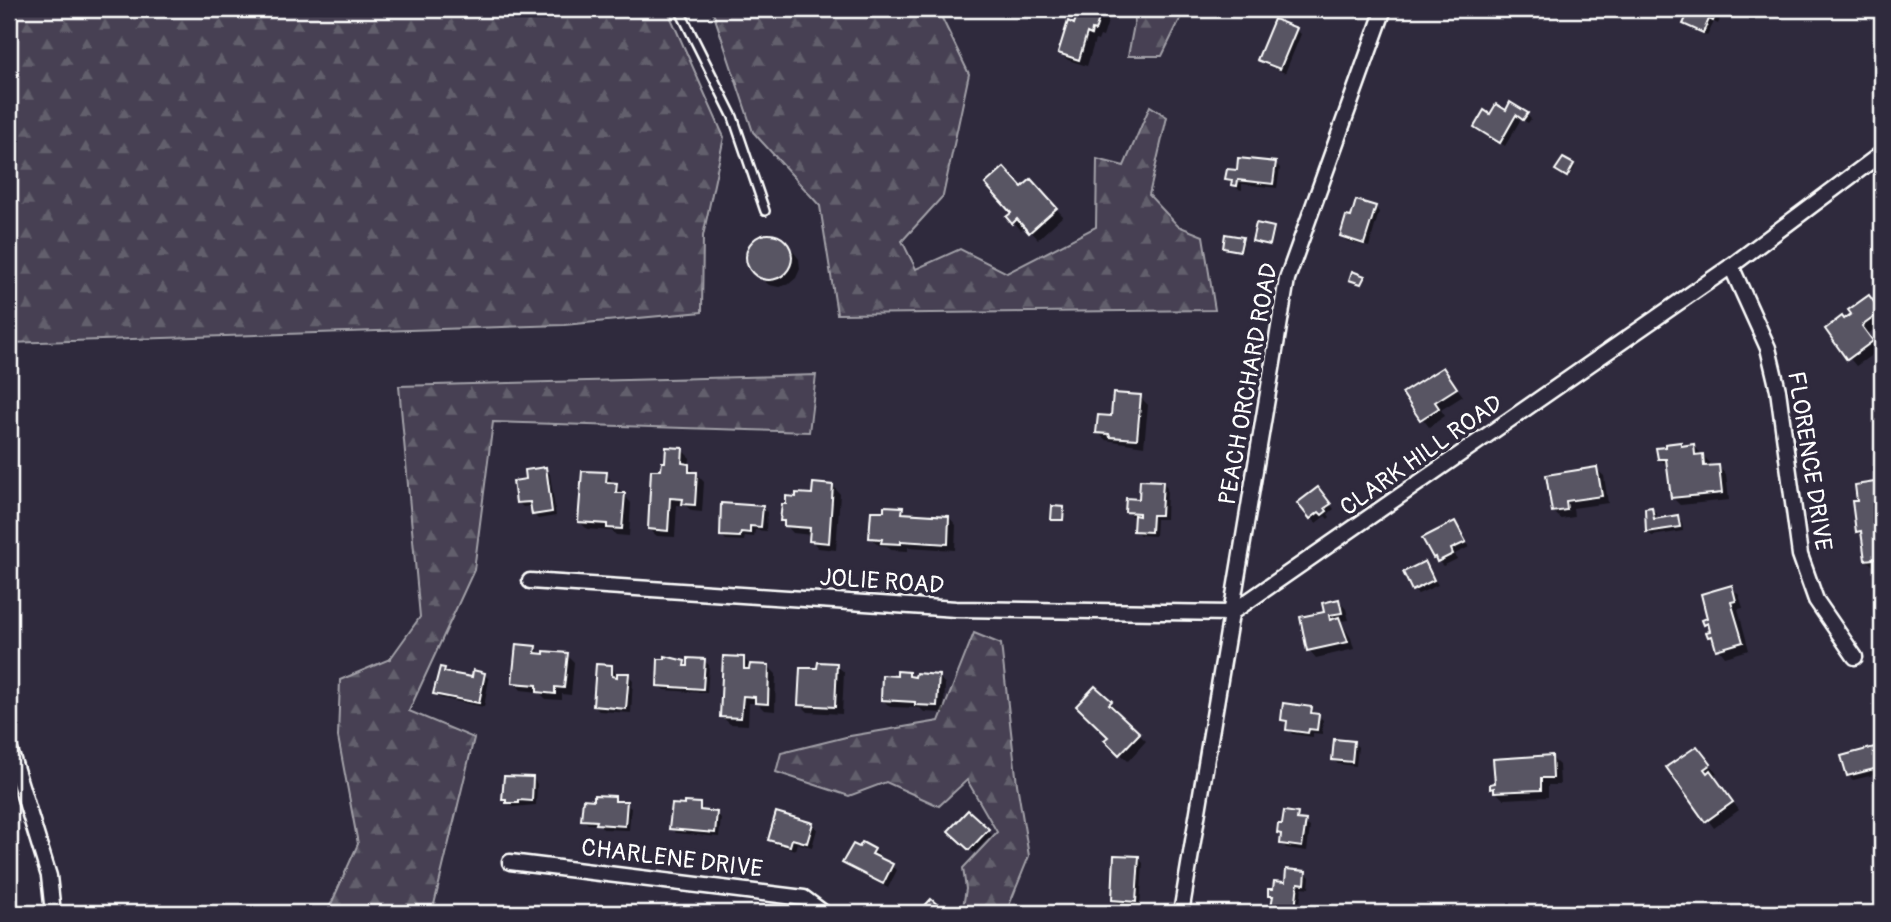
<svg xmlns="http://www.w3.org/2000/svg" width="1891" height="922" font-family="Pangolin,sans-serif">
<style>
.forest{fill:url(#forest-firs);stroke:#a2a0a8;stroke-width:2}
.shadow{fill:#0007}
.building{fill:#595564;stroke:#fff;stroke-width:2}
.lines{fill:none;stroke-linecap:round;stroke-linejoin:round}
.service-casing{stroke:#fff;stroke-width:12}
.minor-casing{stroke:#fff;stroke-width:19}
.service{stroke:#2f2a3d;stroke-width:7}
.minor{stroke:#2f2a3d;stroke-width:14}
.labels{text-anchor:middle;stroke-width:7;stroke-linejoin:round;paint-order:stroke}
.street-label{font-size:24px;fill:#fff;stroke:#2f2a3d}
</style>
<defs>
<pattern id="forest-firs" width="22" height="20" patternUnits="userSpaceOnUse" patternTransform="scale(1.75)"><rect width="22" height="20" fill="#464152"/><path d="M5 1l3.5 6h-7zM16 11l3.5 6h-7z" fill="#625e6c"/></pattern>
</defs>
<rect width="100%" height="100%" fill="#2f2a3d"/>
<filter id="ink" filterUnits="userSpaceOnUse"><feTurbulence type="fractalNoise" baseFrequency=".0143" numOctaves="2"/><feDisplacementMap in="SourceGraphic" scale="14" xChannelSelector="R" yChannelSelector="G"/><feConvolveMatrix kernelMatrix="1 2 1 2 8 2 1 2 1" color-interpolation-filters="sRGB"/></filter>
<g filter="url(#ink)">
<!-- forest -->
<g class="forest">
<path d="M9,9H667L724,137L703,236L702,312L564,325L9,343Z"/>
<path d="M712,9H945L941,16L969,74L943,196L902,241L916,269L960,249L1007,273L1096,227L1097,159L1124,166L1150,106L1167,117L1149,195L1178,226L1203,236L1215,310L837,314L820,206L753,132Z"/>
<path d="M1137,9H1185L1162,56H1128Z"/>
<path d="M816,375L809,432L493,422L474,570L409,711L474,738L432,913H327L358,844L338,737L340,680L390,659L420,617L399,386Z"/>
<path d="M974,633L1001,644L1017,784L1029,856L1006,913H962L966,889L963,868L997,832L967,780L939,806L886,782L849,796L776,772L781,753L850,736L939,721Z"/>
</g>
<!-- shadow -->
<g class="shadow">
<path d="M1080,9H1112L1103,37L1100,36L1098,41L1095,40L1087,66L1068,60L1060,53L1075,26Z"/>
<path d="M1692,9H1724L1718,24L1714,22L1707,36L1690,28L1685,23Z"/>
<path d="M1296,30L1301,34L1285,73L1264,64L1259,59Z"/>
<path d="M1506,112L1526,114L1531,119L1528,123L1521,119L1505,146L1476,127L1491,116Z"/>
<path d="M1275,163L1280,168L1277,188L1242,184V190L1238,189L1227,179L1238,172Z"/>
<path d="M1573,165L1575,167L1569,177L1559,172Z"/>
<path d="M1023,189H1038L1063,216L1038,239L1026,226L1021,230L1009,217Z"/>
<path d="M1375,207L1379,212L1369,247L1347,241L1342,236Z"/>
<path d="M1273,228L1275,230L1271,246L1254,241Z"/>
<path d="M768,235L778,237L786,242L799,259L800,269L796,278L789,284L779,287L769,285L753,271L748,262V253L752,244L759,238Z"/>
<path d="M1242,239L1244,240L1242,252L1225,247Z"/>
<path d="M1868,297L1882,313V323L1868,334L1879,350L1856,366L1827,330L1845,321Z"/>
<path d="M1443,369L1463,396L1441,410L1445,416L1429,427L1404,393Z"/>
<path d="M1140,397L1148,405L1144,446L1106,440L1098,433Z"/>
<path d="M1680,444L1684,447L1694,446L1710,463V467H1718L1726,474L1729,500L1680,505L1673,498L1669,466L1659,459Z"/>
<path d="M682,450L690,458L689,466L704,482L702,512L692,511L686,506L677,505L675,537L657,536L649,529L663,472Z"/>
<path d="M545,469L550,474L556,516L538,519L533,514L532,506L523,507L518,502L528,481Z"/>
<path d="M1596,469L1604,476L1608,503L1573,508L1574,517L1561,519L1554,512Z"/>
<path d="M606,474L631,503L629,536L616,535L612,531L587,529L580,522Z"/>
<path d="M1163,483L1167,487L1166,519H1156L1155,536L1140,535L1135,530L1136,516H1131L1127,511Z"/>
<path d="M1875,484L1882,491V566L1874,567L1867,560L1863,537L1858,531L1859,502Z"/>
<path d="M833,486L840,494L836,550L818,548L811,540V535L793,533L782,521L813,496Z"/>
<path d="M1323,494L1334,509L1328,514L1330,517L1328,519L1325,516L1316,523L1299,503Z"/>
<path d="M762,507L767,512L766,531L755,530L754,537L745,536L744,541L726,540L721,535Z"/>
<path d="M1063,508L1064,521H1055L1053,519Z"/>
<path d="M902,509L908,515L949,517L956,525L955,550L908,547V551L891,550L887,546L879,545L871,538Z"/>
<path d="M1652,509L1656,513L1657,520L1677,517L1682,522L1683,531L1652,536L1647,531Z"/>
<path d="M1454,523L1469,547L1455,554L1457,559L1443,566L1434,557Z"/>
<path d="M1425,563L1438,585L1418,594L1413,590Z"/>
<path d="M1731,587L1739,595L1743,608L1738,609L1749,650L1725,657L1709,636L1713,632L1705,624Z"/>
<path d="M1339,601L1346,609L1349,620L1340,621L1351,638L1354,649L1316,658L1309,650L1326,614Z"/>
<path d="M535,647L545,657L567,655L574,662L571,695L562,694V700L546,699L539,692L521,690L514,682Z"/>
<path d="M744,659L751,666L769,667L776,674L775,711L764,710L757,703H749L748,725L730,724L722,717Z"/>
<path d="M704,661L709,665L707,693L664,690L659,686L684,662L689,668Z"/>
<path d="M836,665L844,672L842,714L808,712L800,704L819,670Z"/>
<path d="M612,667L616,674L628,675L633,680L631,713L599,711L594,706Z"/>
<path d="M444,669L449,674L473,679L484,674L489,679L484,707L440,698L435,694Z"/>
<path d="M909,674L913,678L938,676L945,684L944,713L924,712L920,708L890,707L882,699L899,678Z"/>
<path d="M1095,688L1118,710L1115,712L1146,741L1128,761L1106,740L1110,737Z"/>
<path d="M1311,709L1323,720L1322,734L1313,733V737L1292,734L1283,719Z"/>
<path d="M1353,742L1358,747L1356,766L1338,764L1333,760Z"/>
<path d="M1881,747L1882,773L1853,780L1848,776Z"/>
<path d="M1697,748L1717,773L1713,775L1739,810L1714,828L1669,768Z"/>
<path d="M1551,757L1559,765L1560,785H1548V797L1503,799L1492,788Z"/>
<path d="M533,779L537,784L536,805L513,807L504,799Z"/>
<path d="M614,798L631,808L629,830L603,829L600,825L588,824L583,820L596,801Z"/>
<path d="M700,805L704,812L716,813L721,818L719,837L676,833L671,828Z"/>
<path d="M968,813L992,835L974,853L951,831Z"/>
<path d="M1297,814L1302,822L1310,827L1307,851L1286,848L1282,843L1283,836L1279,833Z"/>
<path d="M812,824L817,829L812,847L797,843L795,850L775,844L770,839Z"/>
<path d="M874,850L879,855L877,858L897,870L888,888L849,868L845,863Z"/>
<path d="M1138,858L1143,863L1140,906L1118,904L1113,900Z"/>
<path d="M1306,873L1310,877L1309,888L1302,887L1299,913L1278,911L1273,906L1274,900L1269,895Z"/>
</g>
<!-- building -->
<g class="building">
<path d="M1079,9H1102L1095,31L1092,30L1091,35L1087,33L1079,60L1058,53L1068,21L1074,24Z"/>
<path d="M1690,9H1718L1713,21L1709,19L1703,33L1683,24Z"/>
<path d="M1274,19L1297,28L1280,69L1257,60Z"/>
<path d="M1510,102L1528,113L1523,120L1516,115L1500,143L1474,127L1484,110L1490,114L1496,104L1506,110Z"/>
<path d="M1238,158L1276,162L1273,184L1238,180L1237,186L1231,185L1232,180L1225,179L1227,169L1237,170Z"/>
<path d="M1563,158L1574,164L1567,177L1555,170Z"/>
<path d="M1004,167L1022,187L1031,179L1057,208L1029,233L1017,219L1012,224L1006,217L1011,213L985,184Z"/>
<path d="M1356,200L1376,206L1364,244L1340,236L1346,216L1351,217Z"/>
<path d="M1256,223L1274,227L1270,245L1252,241Z"/>
<circle cx="769" cy="257" r="23"/>
<path d="M1225,234L1243,237L1240,251L1223,248Z"/>
<path d="M1352,271L1365,276L1361,284L1349,280Z"/>
<path d="M1869,295L1881,312L1862,326L1873,341L1847,360L1825,329L1842,316L1844,319L1851,314L1848,310Z"/>
<path d="M1443,367L1457,388L1435,402L1439,408L1420,420L1402,393Z"/>
<path d="M1113,393L1141,395L1137,439L1110,437L1109,434L1096,433L1098,415L1111,416Z"/>
<path d="M1681,442V446L1694,444L1695,455L1703,454L1704,466L1719,465L1722,493L1671,498L1666,459H1658L1656,448L1665,447V444Z"/>
<path d="M666,447L683,448L682,463L689,464V472H697L695,505L682,504L683,499L670,498L668,531L648,529L651,470H661L662,462H665Z"/>
<path d="M546,467L552,512L532,515L530,502L516,503L513,481L526,479L525,470Z"/>
<path d="M1597,467L1602,496L1566,501L1567,510L1552,512L1546,475Z"/>
<path d="M582,471L607,472L606,482L617,483L616,493H625L622,529L607,528V524L578,522Z"/>
<path d="M1140,480L1163,481L1161,515H1152L1151,532L1133,531L1134,515L1139,516V513L1125,512L1126,498L1139,499Z"/>
<path d="M1875,482L1882,533V558L1865,560L1861,531L1856,532L1852,501H1857L1855,485Z"/>
<path d="M813,483L833,485L829,543L809,541L810,528L784,526V521H780L782,504H786V496L796,497V493L812,494Z"/>
<path d="M1318,487L1331,504L1325,508L1327,511L1322,515L1319,512L1310,519L1297,503Z"/>
<path d="M721,503L763,506L761,527L750,526V533L741,532L740,537L720,536Z"/>
<path d="M884,506L903,507L902,513L949,516L948,544L901,541V544L881,543L882,539L869,538L871,511H884Z"/>
<path d="M1052,506L1064,507L1063,520H1051Z"/>
<path d="M1652,507L1654,519L1678,515L1680,527L1646,532L1645,508Z"/>
<path d="M1455,521L1466,542L1451,549L1453,554L1437,562L1435,557L1433,558L1422,538Z"/>
<path d="M1425,561L1434,580L1412,591L1403,572Z"/>
<path d="M1732,585L1736,601L1731,602L1743,642L1716,650L1712,636L1708,637L1706,632L1710,631L1708,623L1704,625L1702,620L1707,618L1701,594Z"/>
<path d="M1339,599L1342,613L1329,615L1330,620L1339,617L1348,642L1307,651L1300,617L1324,612L1322,603Z"/>
<path d="M516,644L536,646L535,653L544,654V651L568,653L564,688L555,687V694L537,692V685L512,683Z"/>
<path d="M665,656L685,661L684,666H688V658L705,659L703,689L657,686L658,659H665Z"/>
<path d="M723,656L744,657V669H749L750,664L769,665L768,704L755,703V697L743,696L741,718L720,717Z"/>
<path d="M818,662L837,663L835,707L798,705L800,668H817Z"/>
<path d="M596,664L612,665V676L617,677V673H629L626,709L593,706Z"/>
<path d="M440,667L445,668L444,672L472,677L473,670L485,673L479,703L433,694Z"/>
<path d="M897,671L909,672V676L915,677L916,673L939,675L937,706L915,705V702L881,700L882,675L897,676Z"/>
<path d="M1095,686L1112,701L1109,704L1140,733L1119,755L1104,740L1108,737L1076,706Z"/>
<path d="M1283,703L1312,707L1311,713L1319,714L1317,730L1309,729L1308,733L1286,730L1287,721L1281,720Z"/>
<path d="M1334,739L1354,741L1352,762L1332,760Z"/>
<path d="M1882,745V767L1847,776L1841,756Z"/>
<path d="M1697,746L1711,764L1704,769L1707,773L1710,770L1733,802L1705,822L1666,767Z"/>
<path d="M1552,755L1553,778H1541V790L1494,792V788L1490,789V784L1495,783L1493,759Z"/>
<path d="M504,776L533,777L532,801L519,800V803H506V800H502Z"/>
<path d="M594,795L615,796V801H627L625,826L596,824L597,821L581,820L583,799L594,800Z"/>
<path d="M685,802L700,803V810L717,812L715,833L669,829L672,804L685,805Z"/>
<path d="M968,810L989,829L969,850L948,831Z"/>
<path d="M1284,811L1298,813L1297,819L1306,820L1302,847L1280,844L1281,834L1277,833L1278,824H1282Z"/>
<path d="M776,812L813,823L807,843L792,839L790,846L768,840Z"/>
<path d="M862,842L875,849L872,854L893,864L883,884L842,863L853,844L859,847Z"/>
<path d="M1114,855L1139,856L1136,902L1112,900Z"/>
<path d="M1286,869L1306,871L1305,884L1298,883L1295,909L1271,906L1273,896H1268V889H1273L1274,881L1285,882Z"/>
<path d="M931,899L947,913H918Z"/>
<path d="M1751,904L1754,913H1725L1724,911Z"/>
</g>
<g class="lines">
<!-- service casing -->
<g class="service-casing">
<path id="service" d="M679,9L733,117L765,211"/>
</g>
<!-- minor casing -->
<g class="minor-casing">
<g id="minor">
<path d="M1731,266L1768,348L1778,390L1800,555L1816,600L1855,657"/>
<path d="M530,581L956,609L1231,613"/>
<path d="M1231,613L1731,266L1882,153"/>
<path d="M9,747L49,876L53,913"/>
<path d="M510,862L804,898L824,913"/>
<path d="M1181,913L1287,279L1384,9"/>
</g>
</g>
<!-- service -->
<use href="#service" class="service"/>
<!-- minor -->
<use href="#minor" class="minor"/>
</g>
</g>
<g class="labels">
<!-- street labels -->
<g class="street-label">
<text transform="translate(1248 384) rotate(-80)" y="8">PEACH ORCHARD ROAD</text>
<text transform="translate(1421 455) rotate(-35)" y="8">CLARK HILL ROAD</text>
<text transform="translate(1810 461) rotate(81)" y="8">FLORENCE DRIVE</text>
<text transform="translate(882 581) rotate(4)" y="8">JOLIE ROAD</text>
<text transform="translate(672 858) rotate(7)" y="8">CHARLENE DRIVE</text>
</g>
</g>
<!-- margin -->
<rect width="1891" height="922" fill="none" stroke="#2f2a3d" stroke-width="35"/>
<rect x="18" y="18" width="1856" height="887" fill="none" stroke="#fff" stroke-width="2.5" filter="url(#ink)"/>
</svg>
